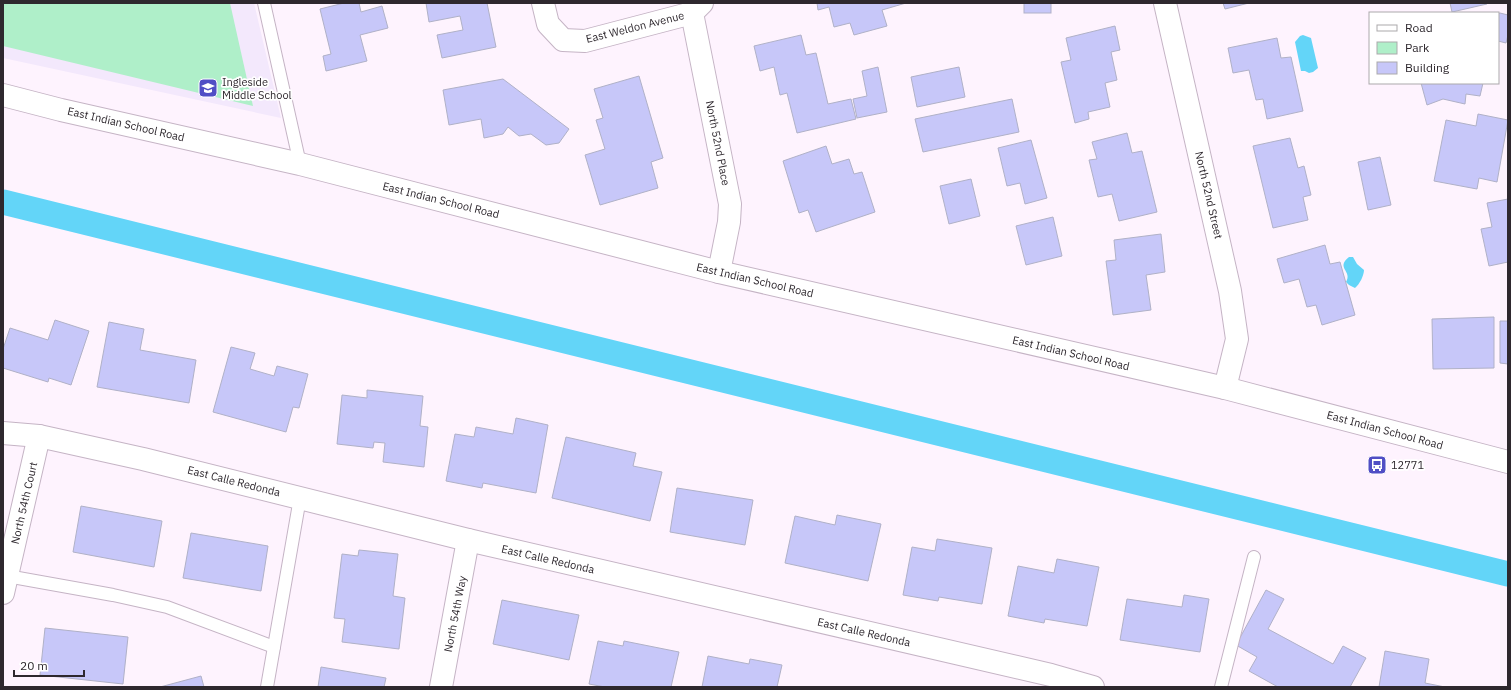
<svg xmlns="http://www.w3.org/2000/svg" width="1511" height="690" font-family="'IBM Plex Sans',sans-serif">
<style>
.education{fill:#f3e8fc}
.green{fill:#afefc9}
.water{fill:#63d5f8}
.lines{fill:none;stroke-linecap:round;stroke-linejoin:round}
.canal{stroke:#63d5f8;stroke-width:25}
.building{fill:#c7c7f9;stroke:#b0b1c7}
.lane-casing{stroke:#c5b4c5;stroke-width:14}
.street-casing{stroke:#c5b4c5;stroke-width:24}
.secondary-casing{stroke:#c5b4c5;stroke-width:24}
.lane{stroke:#fff;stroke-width:12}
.street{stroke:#fff;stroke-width:22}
.secondary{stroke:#fff;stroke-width:22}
.labels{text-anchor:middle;stroke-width:3.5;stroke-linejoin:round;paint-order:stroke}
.street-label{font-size:11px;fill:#2e282e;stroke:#fff}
.poi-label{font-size:11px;fill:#2e282e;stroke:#fff;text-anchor:start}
</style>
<rect width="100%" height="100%" fill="#fef3fe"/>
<!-- education -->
<path class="education" d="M3,3H254L281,118L3,58Z"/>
<!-- green -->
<path class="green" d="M3,3H230L253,106L3,46Z"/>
<!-- water -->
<g class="water">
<path d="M1303,35L1311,38L1318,68L1313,72L1309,73L1305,71H1301L1295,42L1300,36Z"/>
<path d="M1349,257H1353L1357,264L1364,270C1364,275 1360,284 1355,288L1349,285L1346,282C1353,271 1335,268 1349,257Z"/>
</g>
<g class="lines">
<!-- canal -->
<path class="canal" d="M3,202L1508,574"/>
</g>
<!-- building -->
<g class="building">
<path d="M344,3H359L361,12L382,6L388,28L360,35L367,61L326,71L323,56L331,54L320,9Z"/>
<path d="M426,3H487L496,47L442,58L437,35L463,30L460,16L429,22Z"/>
<path d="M817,3H906L882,10L887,26L854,35L850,23L834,27L829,7L818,10Z"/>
<rect x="1024" y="3" width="27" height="10"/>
<path d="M1223,3H1249L1225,9Z"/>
<path d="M1450,3H1486L1487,4L1452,12Z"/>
<path d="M1500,13L1508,15V35L1506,43L1498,41V14Z"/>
<path d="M1115,26L1120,50L1111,52L1117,80L1105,83L1110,107L1088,112L1089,119L1075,123L1061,62L1071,60L1066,38Z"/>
<path d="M801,35L806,55L816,53L828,104L851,99L856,119L797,133L787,93L780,95L774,67L760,71L754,46Z"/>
<path d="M1277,38L1281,58L1291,57L1303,111L1267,119L1263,99L1256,100L1249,70L1233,73L1228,48Z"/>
<path d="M878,67L887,112L857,118L853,99L867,96L862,71Z"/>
<path d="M959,67L965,97L917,107L911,77Z"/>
<path d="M639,76L663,158L651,162L658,188L600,205L585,155L605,149L596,120L603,118L594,89Z"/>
<path d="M503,79L569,129L559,143L546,145L531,134L519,136L508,127L503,134L484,138L481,119L449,125L443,90Z"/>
<path d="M1421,83H1483L1480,96L1466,94L1465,104L1443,99L1427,105Z"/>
<path d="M1012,99L1019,132L923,152L915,119Z"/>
<path d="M1478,114L1508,120L1497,182L1479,178L1477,189L1434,181L1446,120L1476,126Z"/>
<path d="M1127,133L1132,153L1142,151L1157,212L1119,221L1112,194L1098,197L1089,160L1097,159L1092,142Z"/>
<path d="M1290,138L1298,168L1304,166L1311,195L1303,197L1308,220L1273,228L1253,146Z"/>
<path d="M1031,140L1047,198L1025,204L1020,183L1007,186L998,148Z"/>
<path d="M826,146L832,164L849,159L854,174L862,172L875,212L816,232L808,210L799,213L783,161Z"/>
<path d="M1380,157L1391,205L1368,210L1358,162Z"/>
<path d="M971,179L980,216L949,224L940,186Z"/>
<path d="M1508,199V262L1489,266L1481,229L1492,227L1487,203Z"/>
<path d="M1053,217L1062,256L1026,265L1016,226Z"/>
<path d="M1161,234L1165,272L1146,275L1151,310L1113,315L1106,261L1116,260L1114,240Z"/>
<path d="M1325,245L1330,264L1340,262L1355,315L1322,325L1316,305L1307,307L1299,279L1284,283L1277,259Z"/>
<path d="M1494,317V368L1433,369L1432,319Z"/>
<path d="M55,320L89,331L71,385L49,378L48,382L3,368V349L10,328L48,340Z"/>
<path d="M1500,321H1508V364L1500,363Z"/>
<path d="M109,322L144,329L140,350L196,360L189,403L97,387Z"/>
<path d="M231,347L255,353L250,369L274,376L277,366L308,374L299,408L293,407L286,432L213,412Z"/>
<path d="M367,390L423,396L420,426L428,427L424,467L383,462L385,443L374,442L373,448L337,444L342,395L367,398Z"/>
<path d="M516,418L548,425L536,493L483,483L482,488L446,481L455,434L474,437L476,427L513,434Z"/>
<path d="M566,437L636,453L633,466L662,472L650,521L552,498Z"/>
<path d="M677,488L753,500L745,545L670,532Z"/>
<path d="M81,506L162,521L154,567L73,552Z"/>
<path d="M837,515L881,524L868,581L785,563L795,516L835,525Z"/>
<path d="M191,533L268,546L261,591L183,578Z"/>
<path d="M937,539L992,548L982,604L939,597L938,601L903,595L912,547L935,551Z"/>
<path d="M359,550L398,554L393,596L405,598L399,649L342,642L345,619L334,618L342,554L358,556Z"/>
<path d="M1057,559L1099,567L1087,626L1045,619L1044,623L1008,616L1018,566L1054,573Z"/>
<path d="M1266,590L1284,599L1268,629L1333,664L1343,646L1366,658L1350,687H1278L1249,671L1257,657L1236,645Z"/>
<path d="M1184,595L1209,599L1200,652L1120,640L1127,599L1182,607Z"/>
<path d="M502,600L579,615L569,660L493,644Z"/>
<path d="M45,628L128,637L123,684L40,675Z"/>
<path d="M598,641L623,646L624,641L679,652L671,687H605L589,684Z"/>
<path d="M1385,651L1429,659L1425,683L1445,687H1379Z"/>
<path d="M708,656L749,664L750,659L782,665L777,687H702Z"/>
<path d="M321,667L386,678L384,687H318Z"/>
<path d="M201,676L204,687H160Z"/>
</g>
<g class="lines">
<!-- lane casing -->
<g class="lane-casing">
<g id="lane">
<path d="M264,3L300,164"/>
<path d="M7,576L113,595L167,607L274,647"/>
<path d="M267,687L300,498"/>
<path d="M1221,687L1254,557"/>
</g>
</g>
<!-- street casing -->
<g class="street-casing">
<g id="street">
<path d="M543,3L548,24L563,40L585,41L692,13L702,3"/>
<path d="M1165,3L1230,291L1237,339L1225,388"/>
<path d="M692,13L730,204L729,222L719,272"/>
<path d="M3,433L39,436L143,459L468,540L1051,675L1093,687"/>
<path d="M3,593L39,436"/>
<path d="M441,687L468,540"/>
</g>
</g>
<!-- secondary casing -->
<g class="secondary-casing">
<path id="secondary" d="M3,95L61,110L300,164L719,272L1225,388L1508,462"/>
</g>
<!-- lane -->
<use href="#lane" class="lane"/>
<!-- street -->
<use href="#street" class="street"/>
<!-- secondary -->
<use href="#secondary" class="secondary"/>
</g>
<!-- icons -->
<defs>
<g id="school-square" transform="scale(1)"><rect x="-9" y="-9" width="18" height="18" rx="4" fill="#504ec5" stroke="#fff"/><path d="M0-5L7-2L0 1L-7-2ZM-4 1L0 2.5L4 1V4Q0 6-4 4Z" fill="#fff"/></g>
<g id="bus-square" transform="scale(1)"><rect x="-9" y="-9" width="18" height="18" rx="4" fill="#504ec5" stroke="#fff"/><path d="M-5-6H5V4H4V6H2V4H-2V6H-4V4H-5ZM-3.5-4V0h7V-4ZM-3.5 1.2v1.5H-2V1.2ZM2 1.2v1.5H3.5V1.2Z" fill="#fff"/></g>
</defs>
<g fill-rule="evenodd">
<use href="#school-square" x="208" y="88"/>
<use href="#bus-square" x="1377" y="465"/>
</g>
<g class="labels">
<!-- street labels -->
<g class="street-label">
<text transform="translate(635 27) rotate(-14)" y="4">East Weldon Avenue</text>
<text transform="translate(126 124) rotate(13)" y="4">East Indian School Road</text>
<text transform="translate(718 143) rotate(79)" y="4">North 52nd Place</text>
<text transform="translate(1209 195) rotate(77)" y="4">North 52nd Street</text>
<text transform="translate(441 200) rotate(14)" y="4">East Indian School Road</text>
<text transform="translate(755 280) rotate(13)" y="4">East Indian School Road</text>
<text transform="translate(1071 353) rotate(13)" y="4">East Indian School Road</text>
<text transform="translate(1385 430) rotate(15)" y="4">East Indian School Road</text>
<text transform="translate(234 481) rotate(14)" y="4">East Calle Redonda</text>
<text transform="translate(24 503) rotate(-77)" y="4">North 54th Court</text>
<text transform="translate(548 559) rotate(13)" y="4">East Calle Redonda</text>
<text transform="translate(455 614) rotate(-79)" y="4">North 54th Way</text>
<text transform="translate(864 632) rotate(13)" y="4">East Calle Redonda</text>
</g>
<!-- poi labels -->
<g class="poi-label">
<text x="222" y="86">Ingleside<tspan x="222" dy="13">Middle School</tspan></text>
<text x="1391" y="469">12771</text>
</g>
</g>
<!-- border -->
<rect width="1511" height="690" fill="none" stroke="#2e282e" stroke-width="8"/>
<!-- legend -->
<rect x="1369" y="12" width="130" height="72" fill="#ffffff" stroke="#aba9ab"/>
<rect x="1377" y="25" width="20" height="6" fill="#ffffff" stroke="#aba9ab"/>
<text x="1405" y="32" font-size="12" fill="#2e282e">Road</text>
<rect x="1377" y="42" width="20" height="12" fill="#afefc9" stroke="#aba9ab"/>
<text x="1405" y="52" font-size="12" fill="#2e282e">Park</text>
<rect x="1377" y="62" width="20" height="12" fill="#c7c7f9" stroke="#aba9ab"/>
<text x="1405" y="72" font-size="12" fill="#2e282e">Building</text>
<!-- scale -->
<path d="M14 670v6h70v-6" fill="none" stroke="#2e282e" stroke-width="2"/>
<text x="20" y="670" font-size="12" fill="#2e282e" stroke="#ffffff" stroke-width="3" paint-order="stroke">20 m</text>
</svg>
